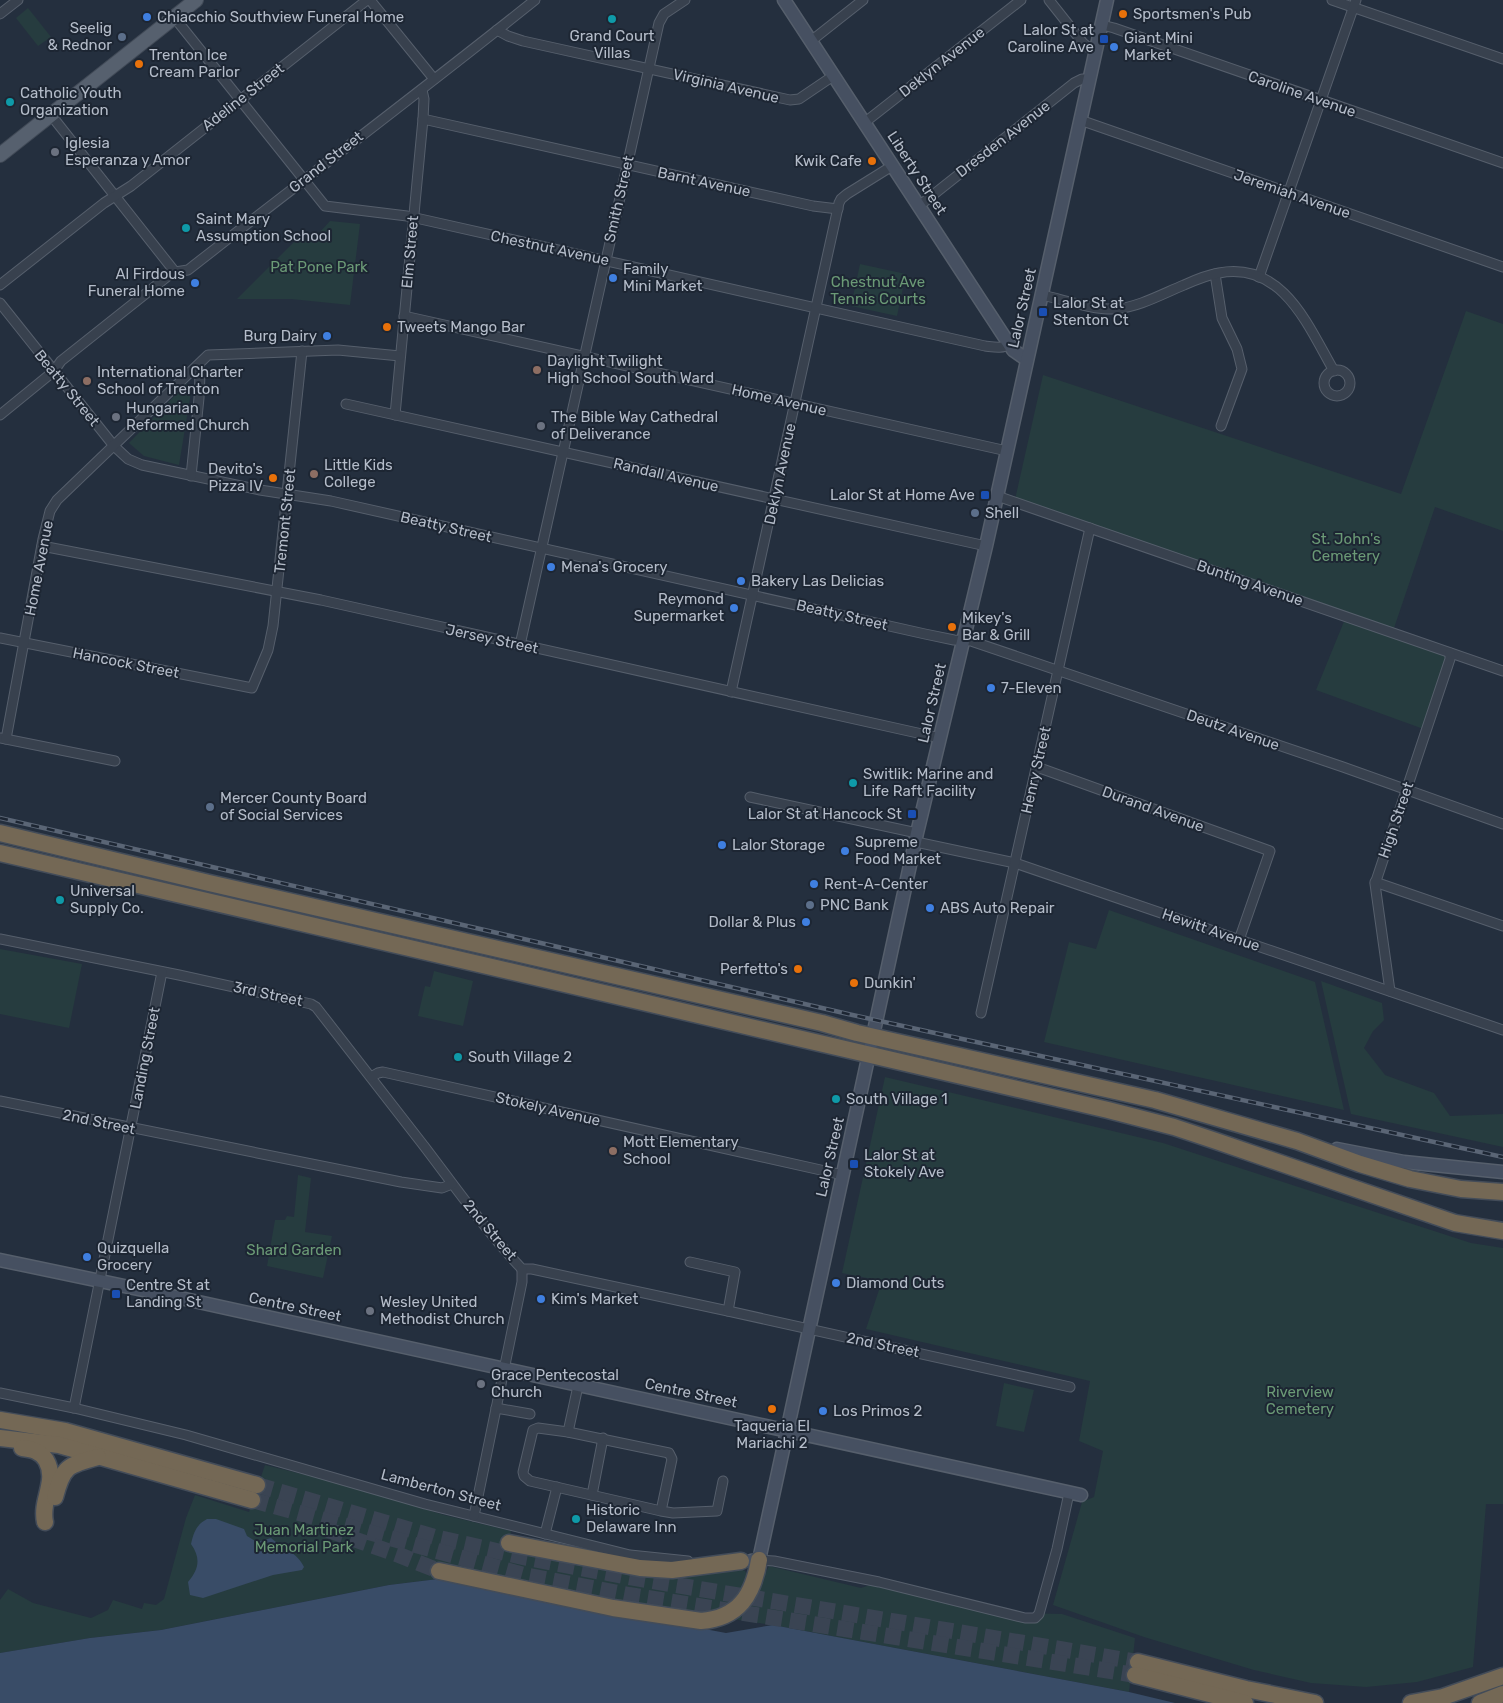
<svg xmlns="http://www.w3.org/2000/svg" width="1503" height="1703" font-family="Rubik,sans-serif">
<style>
.green{fill:#263c3f}
.water{fill:#394c67}
.lines{fill:none;stroke-linecap:round;stroke-linejoin:round}
.highway-tunnel{stroke:#3a4453;stroke-width:16;stroke-dasharray:16 8;stroke-linecap:butt}
.street-casing{stroke:#565f6c;stroke-width:11}
.secondary-casing{stroke:#565f6c;stroke-width:15}
.primary-casing{stroke:#414a57;stroke-width:16}
.highway-casing{stroke:#434c59;stroke-width:19}
.street{stroke:#38414e;stroke-width:9}
.secondary{stroke:#465061;stroke-width:12}
.primary{stroke:#56606e;stroke-width:14}
.highway{stroke:#746855;stroke-width:16}
.rail-casing{stroke:#5a6575;stroke-width:4.5}
.rail{stroke:#1d2633;stroke-width:2.5;stroke-dasharray:8;stroke-linecap:butt}
.food-dot{fill:#e8710a;stroke:#1d2633;stroke-width:2}
.shop-dot{fill:#3f7fe0;stroke:#1d2633;stroke-width:2}
.culture-dot{fill:#0f9aa8;stroke:#1d2633;stroke-width:2}
.service-dot{fill:#5c6f8a;stroke:#1d2633;stroke-width:2}
.transit-dot{fill:#1a4fb4;stroke:#1d2633;stroke-width:2}
.worship-dot{fill:#6b7280;stroke:#1d2633;stroke-width:2}
.education-dot{fill:#8d6e63;stroke:#1d2633;stroke-width:2}
.labels{text-anchor:middle;stroke-width:4;stroke-linejoin:round;paint-order:stroke}
.poi-label{font-size:15px;fill:#b4bcc9;stroke:#1d2633;text-anchor:start}
.street-label{font-size:15px;fill:#b4bcc9;stroke:#1d2633}
.park-label{font-size:15px;fill:#6b9a76;stroke:#1d2633}
</style>
<rect width="100%" height="100%" fill="#242f3e"/>
<!-- green -->
<g class="green">
<path d="M28,8L51,37L38,46L16,18Z"/>
<path d="M330,221L360,224L350,305L291,299H237L300,236L320,232Z"/>
<path d="M860,264L906,274L897,316L851,306Z"/>
<path d="M1466,311L1503,324V531L1435,507L1392,634L1456,657L1429,731L1316,690L1345,619L1014,504L1043,375L1401,494Z"/>
<path d="M186,384L192,386L179,465L144,456L129,443Z"/>
<path d="M1109,910L1315,982L1344,1110L1044,1042L1069,942L1096,949Z"/>
<path d="M0,949L82,964L69,1028L0,1014Z"/>
<path d="M434,971L473,981L463,1026L418,1016L425,986L430,987Z"/>
<path d="M1321,981L1382,1003L1384,1020L1373,1031L1364,1048L1385,1075L1434,1093L1450,1116L1503,1114V1147L1351,1114Z"/>
<path d="M885,1077L1163,1143L1471,1243L1503,1248V1504H1486L1473,1667L1417,1682L1366,1687L1311,1683L1254,1670L1144,1637L1053,1605L1082,1502L1094,1497L1103,1451L1079,1441L1090,1381L866,1329L882,1281L842,1273Z"/>
<path d="M298,1175L311,1178L305,1232L332,1236L323,1278L267,1266L275,1220H285L287,1216L294,1217Z"/>
<path d="M1004,1383L1034,1390L1024,1432L996,1426Z"/>
<path d="M265,1465L339,1483L444,1515L511,1531L508,1547L738,1567L745,1571L749,1579L732,1605L702,1619L443,1565L438,1579L389,1585L161,1630L90,1638L0,1653V1600L8,1589L33,1603L91,1618L108,1610L113,1600L142,1609L144,1603L156,1605L164,1599L186,1518L195,1495L249,1512Z"/>
<path d="M769,1566L861,1588L879,1582L1011,1613L1062,1614L1135,1638L1129,1692L773,1625L732,1619L759,1586Z"/>
</g>
<!-- water -->
<g class="water">
<path d="M207,1519H216L244,1529L247,1536L257,1542L271,1538C282,1548 298,1553 304,1567L302,1570L273,1575L203,1598L190,1595L188,1582C199,1569 201,1558 191,1544C194,1532 196,1525 207,1519Z"/>
<path d="M438,1579L726,1633L773,1625L1129,1692L1175,1703H0V1653L90,1638L161,1630L389,1585Z"/>
</g>
<g class="lines">
<!-- highway-tunnel -->
<g class="highway-tunnel">
<path d="M257,1485L435,1537L527,1558L634,1578L1138,1662"/>
<path d="M252,1500L524,1575L629,1595L1135,1675"/>
<path d="M328,1530L399,1555L439,1571"/>
</g>
<!-- street casing -->
<g class="street-casing">
<g id="street">
<path d="M370,0L434,79"/>
<path d="M1049,0L1083,43L1089,48L1096,50"/>
<path d="M1332,0L1503,59"/>
<path d="M0,14L18,0"/>
<path d="M174,17L325,206L407,216L985,346C994,347 1002,349 1010,344"/>
<path d="M1102,25L1114,28L1503,163"/>
<path d="M497,30L508,36L523,41L790,100L799,99L833,76"/>
<path d="M811,41L863,0"/>
<path d="M51,115L175,272"/>
<path d="M423,119L813,206L838,209"/>
<path d="M1080,120L1503,267"/>
<path d="M864,123L1021,0"/>
<path d="M919,206L1074,83L1082,79H1090"/>
<path d="M1215,274L1222,318L1237,349L1242,369L1221,426"/>
<path d="M1259,277L1356,0"/>
<path d="M0,285L104,203L131,186L367,0"/>
<path d="M1042,295C1065,300 1092,310 1116,309C1139,307 1162,294 1184,285C1195,280 1207,275 1219,273C1283,261 1308,326 1334,371"/>
<path d="M0,303L114,446L128,459L142,465L260,490L331,501L925,634L954,640L971,641L1343,767L1503,824"/>
<path d="M404,316L1007,451"/>
<circle cx="1337" cy="383" r="13"/>
<path d="M346,404L986,546"/>
<path d="M0,415L54,371L61,361L168,276L175,272L188,270C303,180 420,92 535,0"/>
<path d="M395,415L423,119L424,99L422,90"/>
<path d="M191,476L199,398L200,374L199,365"/>
<path d="M997,496L1503,671"/>
<path d="M42,546L321,600L940,738"/>
<path d="M0,638L252,688L268,650L273,626L302,351"/>
<path d="M520,645L659,23L664,14L685,0"/>
<path d="M731,692L839,203L841,199L847,194L892,166"/>
<path d="M0,738L115,761"/>
<path d="M6,739L43,539L50,511L57,500L208,355L338,350L400,356"/>
<path d="M1037,767L1270,851L1239,940"/>
<path d="M750,797L917,833"/>
<path d="M916,842L1015,863L1503,1030"/>
<path d="M1375,882L1503,926"/>
<path d="M0,939L179,975L311,1004L316,1007C352,1054 388,1100 424,1146C456,1188 486,1231 522,1269H532L728,1311L1070,1387"/>
<path d="M1390,991L1375,884L1450,659V653"/>
<path d="M981,1013L1090,528"/>
<path d="M371,1077L378,1073L383,1072L843,1175"/>
<path d="M0,1101L401,1182L442,1188L452,1184"/>
<path d="M690,1262L735,1272L728,1311"/>
<path d="M0,1393L74,1408L186,1435L425,1504L630,1555L688,1561"/>
<path d="M74,1408L162,972"/>
<path d="M496,1408L530,1414"/>
<path d="M568,1432L578,1386"/>
<path d="M592,1495L603,1438"/>
<path d="M661,1511L672,1459L669,1453L568,1432L538,1428L533,1430L523,1472L524,1476L530,1481L661,1511L673,1513L717,1511L723,1481"/>
<path d="M474,1516L522,1282V1269"/>
<path d="M545,1534L557,1487"/>
<path d="M759,1560L774,1561L879,1582L1025,1618H1035L1039,1614L1057,1549L1069,1493"/>
</g>
</g>
<!-- secondary casing -->
<g class="secondary-casing">
<g id="secondary">
<path d="M784,0L1013,350L1023,357L1027,358"/>
<path d="M1337,1149L1404,1162L1503,1172"/>
<path d="M0,1260L162,1294L1081,1495"/>
<path d="M751,1561L759,1560L917,833L986,546L1107,0"/>
</g>
</g>
<!-- primary casing -->
<g class="primary-casing">
<path id="primary" d="M0,155L196,0"/>
</g>
<!-- highway casing -->
<g class="highway-casing">
<g id="highway">
<path d="M0,833L209,883L822,1023L857,1033L1155,1100L1297,1141L1360,1164L1410,1179L1461,1189L1503,1192"/>
<path d="M0,853L1108,1110L1174,1127L1216,1141L1455,1223L1503,1231"/>
<path d="M0,1420L65,1431L257,1485"/>
<path d="M0,1438L59,1445L252,1500"/>
<path d="M22,1448C32,1449 40,1451 46,1460C58,1481 40,1500 45,1522"/>
<path d="M55,1497C63,1466 68,1465 98,1457"/>
<path d="M509,1543L640,1568L672,1570L741,1561"/>
<path d="M439,1571L613,1608L701,1621C739,1618 753,1595 759,1560"/>
<path d="M1138,1662L1246,1689L1315,1703"/>
<path d="M1135,1675L1245,1703"/>
<path d="M1411,1703L1443,1697L1503,1676"/>
<path d="M1480,1703L1503,1694"/>
</g>
</g>
<!-- street -->
<use href="#street" class="street"/>
<!-- secondary -->
<use href="#secondary" class="secondary"/>
<!-- primary -->
<use href="#primary" class="primary"/>
<!-- highway -->
<use href="#highway" class="highway"/>
<!-- rail casing -->
<g class="rail-casing">
<path id="rail" d="M0,818L848,1014L1503,1157"/>
</g>
<!-- rail -->
<use href="#rail" class="rail"/>
</g>
<!-- markers -->
<g class="food-dot">
<circle cx="1123" cy="14" r="5"/>
<circle cx="139" cy="64" r="5"/>
<circle cx="872" cy="161" r="5"/>
<circle cx="387" cy="327" r="5"/>
<circle cx="273" cy="478" r="5"/>
<circle cx="952" cy="627" r="5"/>
<circle cx="798" cy="969" r="5"/>
<circle cx="854" cy="983" r="5"/>
<circle cx="772" cy="1409" r="5"/>
</g>
<g class="shop-dot">
<circle cx="147" cy="17" r="5"/>
<circle cx="1114" cy="47" r="5"/>
<circle cx="613" cy="278" r="5"/>
<circle cx="195" cy="283" r="5"/>
<circle cx="327" cy="336" r="5"/>
<circle cx="551" cy="567" r="5"/>
<circle cx="741" cy="581" r="5"/>
<circle cx="734" cy="608" r="5"/>
<circle cx="991" cy="688" r="5"/>
<circle cx="722" cy="845" r="5"/>
<circle cx="845" cy="851" r="5"/>
<circle cx="814" cy="884" r="5"/>
<circle cx="930" cy="908" r="5"/>
<circle cx="806" cy="922" r="5"/>
<circle cx="87" cy="1257" r="5"/>
<circle cx="836" cy="1283" r="5"/>
<circle cx="541" cy="1299" r="5"/>
<circle cx="823" cy="1411" r="5"/>
</g>
<g class="culture-dot">
<circle cx="612" cy="19" r="5"/>
<circle cx="10" cy="102" r="5"/>
<circle cx="186" cy="228" r="5"/>
<circle cx="853" cy="783" r="5"/>
<circle cx="60" cy="900" r="5"/>
<circle cx="458" cy="1057" r="5"/>
<circle cx="836" cy="1099" r="5"/>
<circle cx="576" cy="1519" r="5"/>
</g>
<g class="service-dot">
<circle cx="122" cy="37" r="5"/>
<circle cx="975" cy="513" r="5"/>
<circle cx="210" cy="807" r="5"/>
<circle cx="810" cy="905" r="5"/>
</g>
<g class="transit-dot">
<rect x="1099" y="34" width="10" height="10" rx="2.5"/>
<rect x="1038" y="307" width="10" height="10" rx="2.5"/>
<rect x="980" y="490" width="10" height="10" rx="2.5"/>
<rect x="907" y="809" width="10" height="10" rx="2.5"/>
<rect x="849" y="1159" width="10" height="10" rx="2.5"/>
<rect x="111" y="1289" width="10" height="10" rx="2.5"/>
</g>
<g class="worship-dot">
<circle cx="55" cy="152" r="5"/>
<circle cx="116" cy="417" r="5"/>
<circle cx="541" cy="426" r="5"/>
<circle cx="370" cy="1311" r="5"/>
<circle cx="481" cy="1384" r="5"/>
</g>
<g class="education-dot">
<circle cx="537" cy="370" r="5"/>
<circle cx="87" cy="381" r="5"/>
<circle cx="314" cy="474" r="5"/>
<circle cx="613" cy="1151" r="5"/>
</g>
<g class="labels">
<!-- poi labels -->
<g class="poi-label">
<text x="1133" y="19">Sportsmen's Pub</text>
<text x="157" y="22">Chiacchio Southview Funeral Home</text>
<text x="112" y="33" text-anchor="end">Seelig<tspan x="112" dy="17">&amp; Rednor</tspan></text>
<text x="1094" y="35" text-anchor="end">Lalor St at<tspan x="1094" dy="17">Caroline Ave</tspan></text>
<text x="612" y="41" text-anchor="middle">Grand Court<tspan x="612" dy="17">Villas</tspan></text>
<text x="1124" y="43">Giant Mini<tspan x="1124" dy="17">Market</tspan></text>
<text x="149" y="60">Trenton Ice<tspan x="149" dy="17">Cream Parlor</tspan></text>
<text x="20" y="98">Catholic Youth<tspan x="20" dy="17">Organization</tspan></text>
<text x="65" y="148">Iglesia<tspan x="65" dy="17">Esperanza y Amor</tspan></text>
<text x="862" y="166" text-anchor="end">Kwik Cafe</text>
<text x="196" y="224">Saint Mary<tspan x="196" dy="17">Assumption School</tspan></text>
<text x="623" y="274">Family<tspan x="623" dy="17">Mini Market</tspan></text>
<text x="185" y="279" text-anchor="end">Al Firdous<tspan x="185" dy="17">Funeral Home</tspan></text>
<text x="1053" y="308">Lalor St at<tspan x="1053" dy="17">Stenton Ct</tspan></text>
<text x="397" y="332">Tweets Mango Bar</text>
<text x="317" y="341" text-anchor="end">Burg Dairy</text>
<text x="547" y="366">Daylight Twilight<tspan x="547" dy="17">High School South Ward</tspan></text>
<text x="97" y="377">International Charter<tspan x="97" dy="17">School of Trenton</tspan></text>
<text x="126" y="413">Hungarian<tspan x="126" dy="17">Reformed Church</tspan></text>
<text x="551" y="422">The Bible Way Cathedral<tspan x="551" dy="17">of Deliverance</tspan></text>
<text x="324" y="470">Little Kids<tspan x="324" dy="17">College</tspan></text>
<text x="263" y="474" text-anchor="end">Devito's<tspan x="263" dy="17">Pizza IV</tspan></text>
<text x="975" y="500" text-anchor="end">Lalor St at Home Ave</text>
<text x="985" y="518">Shell</text>
<text x="561" y="572">Mena's Grocery</text>
<text x="751" y="586">Bakery Las Delicias</text>
<text x="724" y="604" text-anchor="end">Reymond<tspan x="724" dy="17">Supermarket</tspan></text>
<text x="962" y="623">Mikey's<tspan x="962" dy="17">Bar &amp; Grill</tspan></text>
<text x="1001" y="693">7-Eleven</text>
<text x="863" y="779">Switlik: Marine and<tspan x="863" dy="17">Life Raft Facility</tspan></text>
<text x="220" y="803">Mercer County Board<tspan x="220" dy="17">of Social Services</tspan></text>
<text x="902" y="819" text-anchor="end">Lalor St at Hancock St</text>
<text x="855" y="847">Supreme<tspan x="855" dy="17">Food Market</tspan></text>
<text x="732" y="850">Lalor Storage</text>
<text x="824" y="889">Rent-A-Center</text>
<text x="70" y="896">Universal<tspan x="70" dy="17">Supply Co.</tspan></text>
<text x="820" y="910">PNC Bank</text>
<text x="940" y="913">ABS Auto Repair</text>
<text x="796" y="927" text-anchor="end">Dollar &amp; Plus</text>
<text x="788" y="974" text-anchor="end">Perfetto's</text>
<text x="864" y="988">Dunkin'</text>
<text x="468" y="1062">South Village 2</text>
<text x="846" y="1104">South Village 1</text>
<text x="623" y="1147">Mott Elementary<tspan x="623" dy="17">School</tspan></text>
<text x="864" y="1160">Lalor St at<tspan x="864" dy="17">Stokely Ave</tspan></text>
<text x="97" y="1253">Quizquella<tspan x="97" dy="17">Grocery</tspan></text>
<text x="846" y="1288">Diamond Cuts</text>
<text x="126" y="1290">Centre St at<tspan x="126" dy="17">Landing St</tspan></text>
<text x="551" y="1304">Kim's Market</text>
<text x="380" y="1307">Wesley United<tspan x="380" dy="17">Methodist Church</tspan></text>
<text x="491" y="1380">Grace Pentecostal<tspan x="491" dy="17">Church</tspan></text>
<text x="833" y="1416">Los Primos 2</text>
<text x="772" y="1431" text-anchor="middle">Taqueria El<tspan x="772" dy="17">Mariachi 2</tspan></text>
<text x="586" y="1515">Historic<tspan x="586" dy="17">Delaware Inn</tspan></text>
</g>
<!-- street labels -->
<g class="street-label">
<text transform="translate(942 62) rotate(-38)" y="5">Deklyn Avenue</text>
<text transform="translate(726 86) rotate(13)" y="5">Virginia Avenue</text>
<text transform="translate(1302 94) rotate(19)" y="5">Caroline Avenue</text>
<text transform="translate(243 97) rotate(-38)" y="5">Adeline Street</text>
<text transform="translate(1003 139) rotate(-38)" y="5">Dresden Avenue</text>
<text transform="translate(326 162) rotate(-38)" y="5">Grand Street</text>
<text transform="translate(917 173) rotate(57)" y="5">Liberty Street</text>
<text transform="translate(704 182) rotate(12)" y="5">Barnt Avenue</text>
<text transform="translate(1292 194) rotate(19)" y="5">Jeremiah Avenue</text>
<text transform="translate(619 199) rotate(-77)" y="5">Smith Street</text>
<text transform="translate(550 248) rotate(12)" y="5">Chestnut Avenue</text>
<text transform="translate(410 252) rotate(-85)" y="5">Elm Street</text>
<text transform="translate(1022 308) rotate(-77)" y="5">Lalor Street</text>
<text transform="translate(67 388) rotate(51)" y="5">Beatty Street</text>
<text transform="translate(779 400) rotate(13)" y="5">Home Avenue</text>
<text transform="translate(780 474) rotate(-78)" y="5">Deklyn Avenue</text>
<text transform="translate(666 475) rotate(13)" y="5">Randall Avenue</text>
<text transform="translate(285 521) rotate(-84)" y="5">Tremont Street</text>
<text transform="translate(446 527) rotate(13)" y="5">Beatty Street</text>
<text transform="translate(39 568) rotate(-79)" y="5">Home Avenue</text>
<text transform="translate(1250 583) rotate(19)" y="5">Bunting Avenue</text>
<text transform="translate(842 615) rotate(13)" y="5">Beatty Street</text>
<text transform="translate(492 639) rotate(12)" y="5">Jersey Street</text>
<text transform="translate(126 663) rotate(11)" y="5">Hancock Street</text>
<text transform="translate(932 703) rotate(-77)" y="5">Lalor Street</text>
<text transform="translate(1233 730) rotate(19)" y="5">Deutz Avenue</text>
<text transform="translate(1036 770) rotate(-77)" y="5">Henry Street</text>
<text transform="translate(1153 809) rotate(20)" y="5">Durand Avenue</text>
<text transform="translate(1396 820) rotate(-71)" y="5">High Street</text>
<text transform="translate(1211 930) rotate(19)" y="5">Hewitt Avenue</text>
<text transform="translate(268 994) rotate(12)" y="5">3rd Street</text>
<text transform="translate(145 1058) rotate(-79)" y="5">Landing Street</text>
<text transform="translate(548 1109) rotate(13)" y="5">Stokely Avenue</text>
<text transform="translate(99 1122) rotate(12)" y="5">2nd Street</text>
<text transform="translate(830 1157) rotate(-77)" y="5">Lalor Street</text>
<text transform="translate(490 1230) rotate(50)" y="5">2nd Street</text>
<text transform="translate(295 1307) rotate(12)" y="5">Centre Street</text>
<text transform="translate(883 1345) rotate(12)" y="5">2nd Street</text>
<text transform="translate(691 1393) rotate(12)" y="5">Centre Street</text>
<text transform="translate(441 1490) rotate(15)" y="5">Lamberton Street</text>
</g>
<!-- park labels -->
<g class="park-label">
<text x="319" y="272">Pat Pone Park</text>
<text x="878" y="287">Chestnut Ave<tspan x="878" dy="17">Tennis Courts</tspan></text>
<text x="1346" y="544">St. John's<tspan x="1346" dy="17">Cemetery</tspan></text>
<text x="294" y="1255">Shard Garden</text>
<text x="1300" y="1397">Riverview<tspan x="1300" dy="17">Cemetery</tspan></text>
<text x="304" y="1535">Juan Martinez<tspan x="304" dy="17">Memorial Park</tspan></text>
</g>
</g>
</svg>
